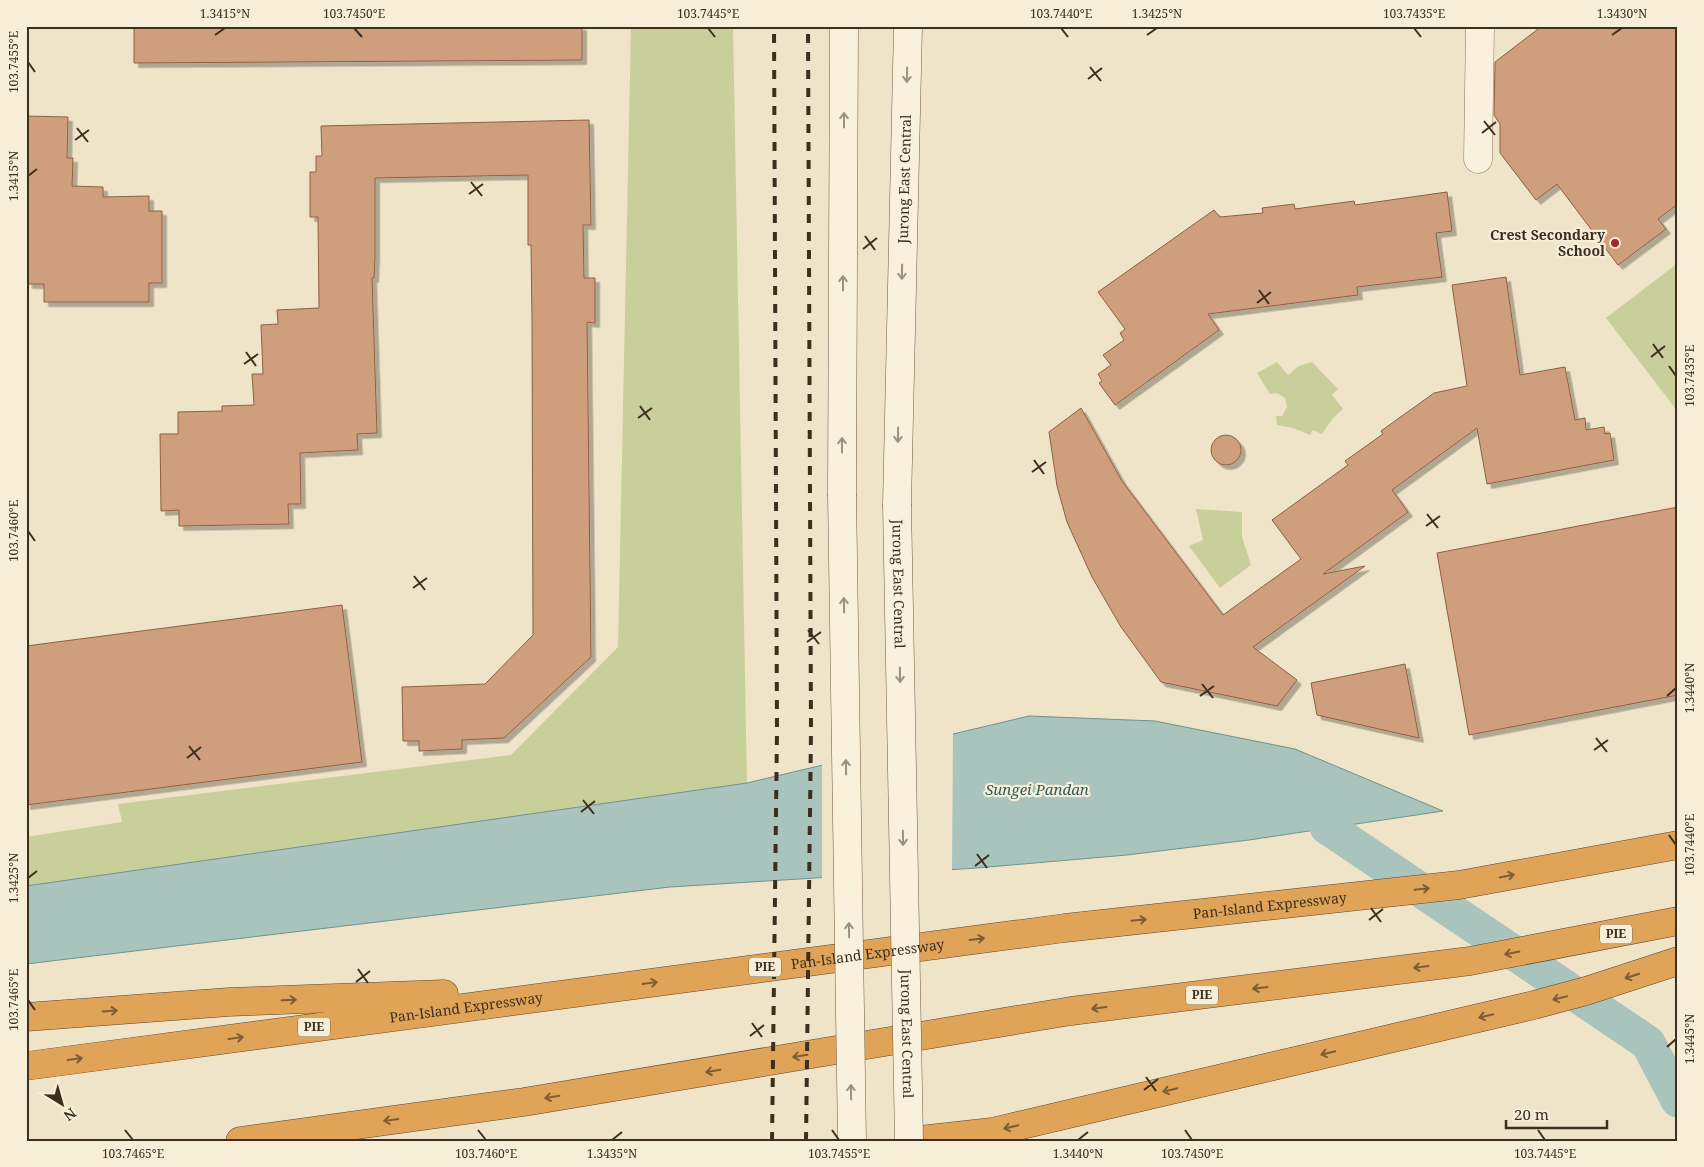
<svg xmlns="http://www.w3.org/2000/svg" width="1704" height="1167" font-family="'Noto Serif',serif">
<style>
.green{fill:#c9cf9b}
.water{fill:#a9c4bc;stroke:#6f938a}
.pier{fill:#f0e4c8}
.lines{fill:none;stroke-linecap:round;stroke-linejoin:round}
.canal{stroke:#a9c4bc;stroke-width:35}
.building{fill:#cf9f7d;stroke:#8d5f41;filter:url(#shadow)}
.minor-casing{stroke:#8d765c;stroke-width:29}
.secondary-casing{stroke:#6f573f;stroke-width:29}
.motorway-casing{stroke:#5b4430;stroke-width:29}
.minor{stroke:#faf1dc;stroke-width:28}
.secondary{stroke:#faf1dc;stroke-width:28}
.motorway{stroke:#e0a458;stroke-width:28}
.rail{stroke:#3d2e20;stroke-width:4;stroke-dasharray:9 9;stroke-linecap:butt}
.secondary-bridge-casing{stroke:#6f573f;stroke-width:29;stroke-linecap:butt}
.secondary-bridge{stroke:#faf1dc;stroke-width:28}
.oneway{stroke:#9c907e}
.oneway2{stroke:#7e5d36}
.ticks{fill:none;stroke:#3d2e20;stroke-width:2}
.poi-dot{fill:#9e2a2b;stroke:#f7eed8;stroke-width:2}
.labels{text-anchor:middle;stroke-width:4.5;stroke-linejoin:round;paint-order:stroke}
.shield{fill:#f7eed8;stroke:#756857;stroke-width:1}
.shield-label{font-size:12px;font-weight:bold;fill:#3d2e20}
.street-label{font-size:14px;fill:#3d2e20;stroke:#f7eed8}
.poi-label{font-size:14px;font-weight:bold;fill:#3d2e20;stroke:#f7eed8;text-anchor:end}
.water-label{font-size:15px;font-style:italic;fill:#2f5d5a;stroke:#f7eed8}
.neatline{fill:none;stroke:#3d2e20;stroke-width:2}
.ticks-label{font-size:12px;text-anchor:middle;fill:#3d2e20}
</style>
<defs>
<filter id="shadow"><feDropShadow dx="4.5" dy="4.5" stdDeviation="0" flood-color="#0004"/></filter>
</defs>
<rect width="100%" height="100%" fill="#f0e4c8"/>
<!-- green -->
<g class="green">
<path d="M631,26H733L747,783L26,886V837L122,822L118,804L511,755L618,647Z"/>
<path d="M1678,263V412L1606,318Z"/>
<path d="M1277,362L1288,375L1299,366L1312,362L1338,389L1332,395L1343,409L1333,418L1322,434L1313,430L1310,435L1293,428L1277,425L1276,416H1282L1287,407L1285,398L1277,393L1270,394L1257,373Z"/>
<path d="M1196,509L1242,512V537L1251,565L1220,588L1189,546L1203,540Z"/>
</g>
<!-- water -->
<path class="water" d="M1029,716L1155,721L1295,749L1443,811L1249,840L1127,855L977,868L670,887L26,964V886L747,783Z"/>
<!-- pier -->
<path class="pier" d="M953,732L952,873L822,881V763Z"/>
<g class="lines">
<!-- canal -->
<path class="canal" d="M1327,827L1648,1043L1678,1100"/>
</g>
<!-- building -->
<g class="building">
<path d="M134,26H582V60L134,63Z"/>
<path d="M1542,26H1678V204L1658,219L1666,229L1618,265L1557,184L1536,200L1500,153V124L1494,115L1495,62Z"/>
<path d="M26,116L68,117L67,158H73L72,186L103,187V197L149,196V211H162V283H149V302H44V284H28Z"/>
<path d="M589,120L591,225H583L584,278H595V323L587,322L591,657L504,738L462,740V749L419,751V741H403L402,687L485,684L533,635L532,320L531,245H528V175L375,178V257L374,278H372L377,433L357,434L358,450L300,453L301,504H288L289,524L179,526V510L161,511L160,434H178V412L222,411V406L254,405L252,374H263L261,325L278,324L277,310L319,308L318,217H310V172H316V156H322L321,126Z"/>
<path d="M1447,192L1452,231L1436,233L1442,277L1357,287L1358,295L1208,314L1219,330L1115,405L1099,383L1102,381L1098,374L1111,365L1103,355L1124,340L1120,333L1125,329L1098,292L1214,210L1220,217L1263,213L1262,208L1294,204L1295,209L1354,201L1355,205Z"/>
<path d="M1506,277L1520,375L1565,367L1575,420L1585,418L1586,430L1604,427L1605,434L1610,433L1614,460L1487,484L1477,428L1392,490L1408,512L1323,574L1365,566L1253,647L1297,680L1277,706L1161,682L1121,627L1092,577L1067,522L1057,486L1049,432L1081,408L1122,481L1223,615L1301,559L1272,520L1348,465L1345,461L1383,434L1381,431L1434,393L1467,386L1452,285Z"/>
<circle cx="1226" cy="450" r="15"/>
<path d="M1678,507V695L1469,735L1437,553Z"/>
<path d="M342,605L362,762L26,805V646Z"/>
<path d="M1405,664L1419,738L1317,715L1311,683Z"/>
</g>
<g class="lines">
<!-- minor casing -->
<g class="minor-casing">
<path id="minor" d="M1478,159L1480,26"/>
</g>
<!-- secondary casing -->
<g class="secondary-casing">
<g id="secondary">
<path d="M842,494L844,26"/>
<path id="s1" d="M897,504L908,26"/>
</g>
</g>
<!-- motorway casing -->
<g class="motorway-casing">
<g id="motorway">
<path d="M26,1017L229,1002L444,994"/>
<path id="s2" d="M26,1066L1065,928L1459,885L1678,845"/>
<path d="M240,1141L524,1102L1071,1011L1470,961L1678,921"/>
<path d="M911,1141L992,1132L1534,1005L1586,991L1678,961"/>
</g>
</g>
<!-- minor -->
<use href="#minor" class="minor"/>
<!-- secondary -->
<use href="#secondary" class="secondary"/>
<!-- motorway -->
<use href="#motorway" class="motorway"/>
<!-- rail -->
<g class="rail">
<path d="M772,1141L777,731L774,26"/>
<path d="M806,1141L811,730L808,26"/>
</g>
<!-- secondary-bridge casing -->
<g class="secondary-bridge-casing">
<g id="secondary-bridge">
<path d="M842,494L852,1141"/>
<path id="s3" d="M897,504L909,1141"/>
</g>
</g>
<!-- secondary-bridge -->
<use href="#secondary-bridge" class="secondary-bridge"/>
</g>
<!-- one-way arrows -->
<defs><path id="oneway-shaft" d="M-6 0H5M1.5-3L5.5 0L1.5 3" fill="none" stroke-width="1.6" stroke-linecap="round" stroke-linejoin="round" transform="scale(1.25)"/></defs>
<g class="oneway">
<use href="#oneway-shaft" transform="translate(907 75) rotate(91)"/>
<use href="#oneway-shaft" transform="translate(844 120) rotate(-90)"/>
<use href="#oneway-shaft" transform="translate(902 272) rotate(91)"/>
<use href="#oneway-shaft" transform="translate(843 283) rotate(-90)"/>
<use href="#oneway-shaft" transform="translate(898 435) rotate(91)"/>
<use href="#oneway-shaft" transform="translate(842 445) rotate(-90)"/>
<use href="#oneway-shaft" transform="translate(844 605) rotate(-91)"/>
<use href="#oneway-shaft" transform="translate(900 675) rotate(89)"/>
<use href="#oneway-shaft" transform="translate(846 767) rotate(-91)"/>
<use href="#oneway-shaft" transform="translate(903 838) rotate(89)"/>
<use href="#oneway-shaft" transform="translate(849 930) rotate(-91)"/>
<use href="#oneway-shaft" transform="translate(851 1092) rotate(-91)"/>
</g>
<g class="oneway2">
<use href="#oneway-shaft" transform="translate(1507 876) rotate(-11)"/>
<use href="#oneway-shaft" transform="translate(1422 889) rotate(-6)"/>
<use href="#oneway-shaft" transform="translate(1139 920) rotate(-6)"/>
<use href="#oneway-shaft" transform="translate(977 939) rotate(-7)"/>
<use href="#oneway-shaft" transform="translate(1512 953) rotate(169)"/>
<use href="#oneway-shaft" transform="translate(1421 967) rotate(173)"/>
<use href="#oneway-shaft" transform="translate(1632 976) rotate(162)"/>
<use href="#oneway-shaft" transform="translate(650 983) rotate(-8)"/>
<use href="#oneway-shaft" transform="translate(1260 988) rotate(173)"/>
<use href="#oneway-shaft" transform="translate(1560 998) rotate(166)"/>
<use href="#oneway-shaft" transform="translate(289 1000) rotate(-2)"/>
<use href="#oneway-shaft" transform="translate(1099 1008) rotate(173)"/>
<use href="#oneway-shaft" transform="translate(110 1011) rotate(-4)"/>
<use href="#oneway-shaft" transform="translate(1486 1016) rotate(167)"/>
<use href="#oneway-shaft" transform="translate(236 1038) rotate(-8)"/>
<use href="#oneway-shaft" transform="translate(1328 1053) rotate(167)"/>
<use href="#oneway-shaft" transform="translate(800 1056) rotate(171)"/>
<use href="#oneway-shaft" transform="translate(75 1059) rotate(-8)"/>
<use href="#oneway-shaft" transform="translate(713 1071) rotate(171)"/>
<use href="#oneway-shaft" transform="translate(1170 1090) rotate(167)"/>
<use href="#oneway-shaft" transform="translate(552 1097) rotate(171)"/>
<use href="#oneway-shaft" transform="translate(391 1120) rotate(172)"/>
<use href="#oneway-shaft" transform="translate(1011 1127) rotate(167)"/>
</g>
<!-- ticks -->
<path class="ticks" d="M354,28L362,37M708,28L715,37M1061,28L1068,37M1414,28L1421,37M215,35L225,28M1147,35L1157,28M1612,35L1622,28M28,62L35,72M1090,67L1101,81M1088,79L1102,68M1484,121L1495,135M77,128L88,142M1482,133L1496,122M75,140L89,130M28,176L37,169M471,182L482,196M469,194L483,184M865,236L875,250M863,249L877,238M1259,290L1269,304M1257,303L1271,292M1653,344L1663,358M246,352L256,366M1651,357L1665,346M244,364L258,354M1669,366L1676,376M640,406L650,420M638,418L652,408M1034,460L1044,474M1032,472L1046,462M1427,514L1438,528M1426,526L1440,516M28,531L35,541M414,576L425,590M413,588L427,578M808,630L819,644M807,642L821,632M1202,684L1213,698M1200,696L1214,686M1667,696L1676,688M1596,738L1607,752M189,746L200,760M1594,750L1608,740M187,758L201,747M583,800L594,814M581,812L595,801M1669,835L1676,845M977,854L987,868M975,866L989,855M28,878L37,871M1371,908L1381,922M1369,920L1383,909M358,969L368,983M356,982L370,971M28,1000L35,1010M752,1023L762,1037M750,1036L764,1025M1667,1047L1676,1039M1146,1077L1156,1091M1144,1090L1158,1079M125,1130L133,1140M478,1130L486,1140M832,1130L839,1140M1185,1130L1192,1140M1538,1130L1545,1140M612,1140L622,1132M1078,1140L1088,1132"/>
<!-- markers -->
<circle class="poi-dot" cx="1615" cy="243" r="5"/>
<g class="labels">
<!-- shield labels -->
<g class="shield">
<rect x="1600" y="924.5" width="32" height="19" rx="4"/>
<rect x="749" y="957.5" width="32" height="19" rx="4"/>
<rect x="1186" y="985.5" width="32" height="19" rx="4"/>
<rect x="298" y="1017.5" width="32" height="19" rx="4"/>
</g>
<g class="shield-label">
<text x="1616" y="938">PIE</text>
<text x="765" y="971">PIE</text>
<text x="1202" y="999">PIE</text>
<text x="314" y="1031">PIE</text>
</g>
<!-- street labels -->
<g class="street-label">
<text dy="5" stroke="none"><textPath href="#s1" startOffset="325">Jurong East Central</textPath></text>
<text dy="5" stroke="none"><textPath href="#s3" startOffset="80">Jurong East Central</textPath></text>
<text dy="5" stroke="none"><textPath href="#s2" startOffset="1254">Pan-Island Expressway</textPath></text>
<text dy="5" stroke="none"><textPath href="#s2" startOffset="849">Pan-Island Expressway</textPath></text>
<text dy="5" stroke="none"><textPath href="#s2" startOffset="444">Pan-Island Expressway</textPath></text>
<text dy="5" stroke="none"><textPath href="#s3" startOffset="530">Jurong East Central</textPath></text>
</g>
<!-- poi labels -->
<g class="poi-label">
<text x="1605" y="240">Crest Secondary<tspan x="1605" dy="16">School</tspan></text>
</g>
<!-- water labels -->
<g class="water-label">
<text x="1037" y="795">Sungei Pandan</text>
</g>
</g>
<!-- border -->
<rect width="1704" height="1167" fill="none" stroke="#f7eed8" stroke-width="55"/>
<!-- north arrow -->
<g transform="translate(62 1104) rotate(143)" stroke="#f7eed8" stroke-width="4" paint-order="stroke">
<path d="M0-4L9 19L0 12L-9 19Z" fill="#3d2e20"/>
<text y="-8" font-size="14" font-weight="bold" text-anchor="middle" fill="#3d2e20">N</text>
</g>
<!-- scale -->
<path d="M1506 1120v8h101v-8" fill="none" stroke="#3d2e20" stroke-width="2.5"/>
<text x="1514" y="1120" font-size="15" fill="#3d2e20" stroke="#f7eed8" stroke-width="4" paint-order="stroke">20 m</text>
<rect x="28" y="28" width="1648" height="1112" class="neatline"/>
<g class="ticks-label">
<text x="225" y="18">1.3415°N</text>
<text x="354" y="18">103.7450°E</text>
<text x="708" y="18">103.7445°E</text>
<text x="1061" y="18">103.7440°E</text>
<text x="1157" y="18">1.3425°N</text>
<text x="1414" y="18">103.7435°E</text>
<text x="1622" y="18">1.3430°N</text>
<text transform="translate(14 62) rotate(-90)" y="4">103.7455°E</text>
<text transform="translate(14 176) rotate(-90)" y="4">1.3415°N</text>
<text transform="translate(1690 376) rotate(-90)" y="4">103.7435°E</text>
<text transform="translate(14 531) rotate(-90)" y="4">103.7460°E</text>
<text transform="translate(1690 688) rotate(-90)" y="4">1.3440°N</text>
<text transform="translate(1690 845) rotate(-90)" y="4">103.7440°E</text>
<text transform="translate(14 878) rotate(-90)" y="4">1.3425°N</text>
<text transform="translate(14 1000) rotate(-90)" y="4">103.7465°E</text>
<text transform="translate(1690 1039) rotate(-90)" y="4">1.3445°N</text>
<text x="133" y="1158">103.7465°E</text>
<text x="486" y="1158">103.7460°E</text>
<text x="612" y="1158">1.3435°N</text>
<text x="839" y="1158">103.7455°E</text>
<text x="1078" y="1158">1.3440°N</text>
<text x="1192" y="1158">103.7450°E</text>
<text x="1545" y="1158">103.7445°E</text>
</g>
</svg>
